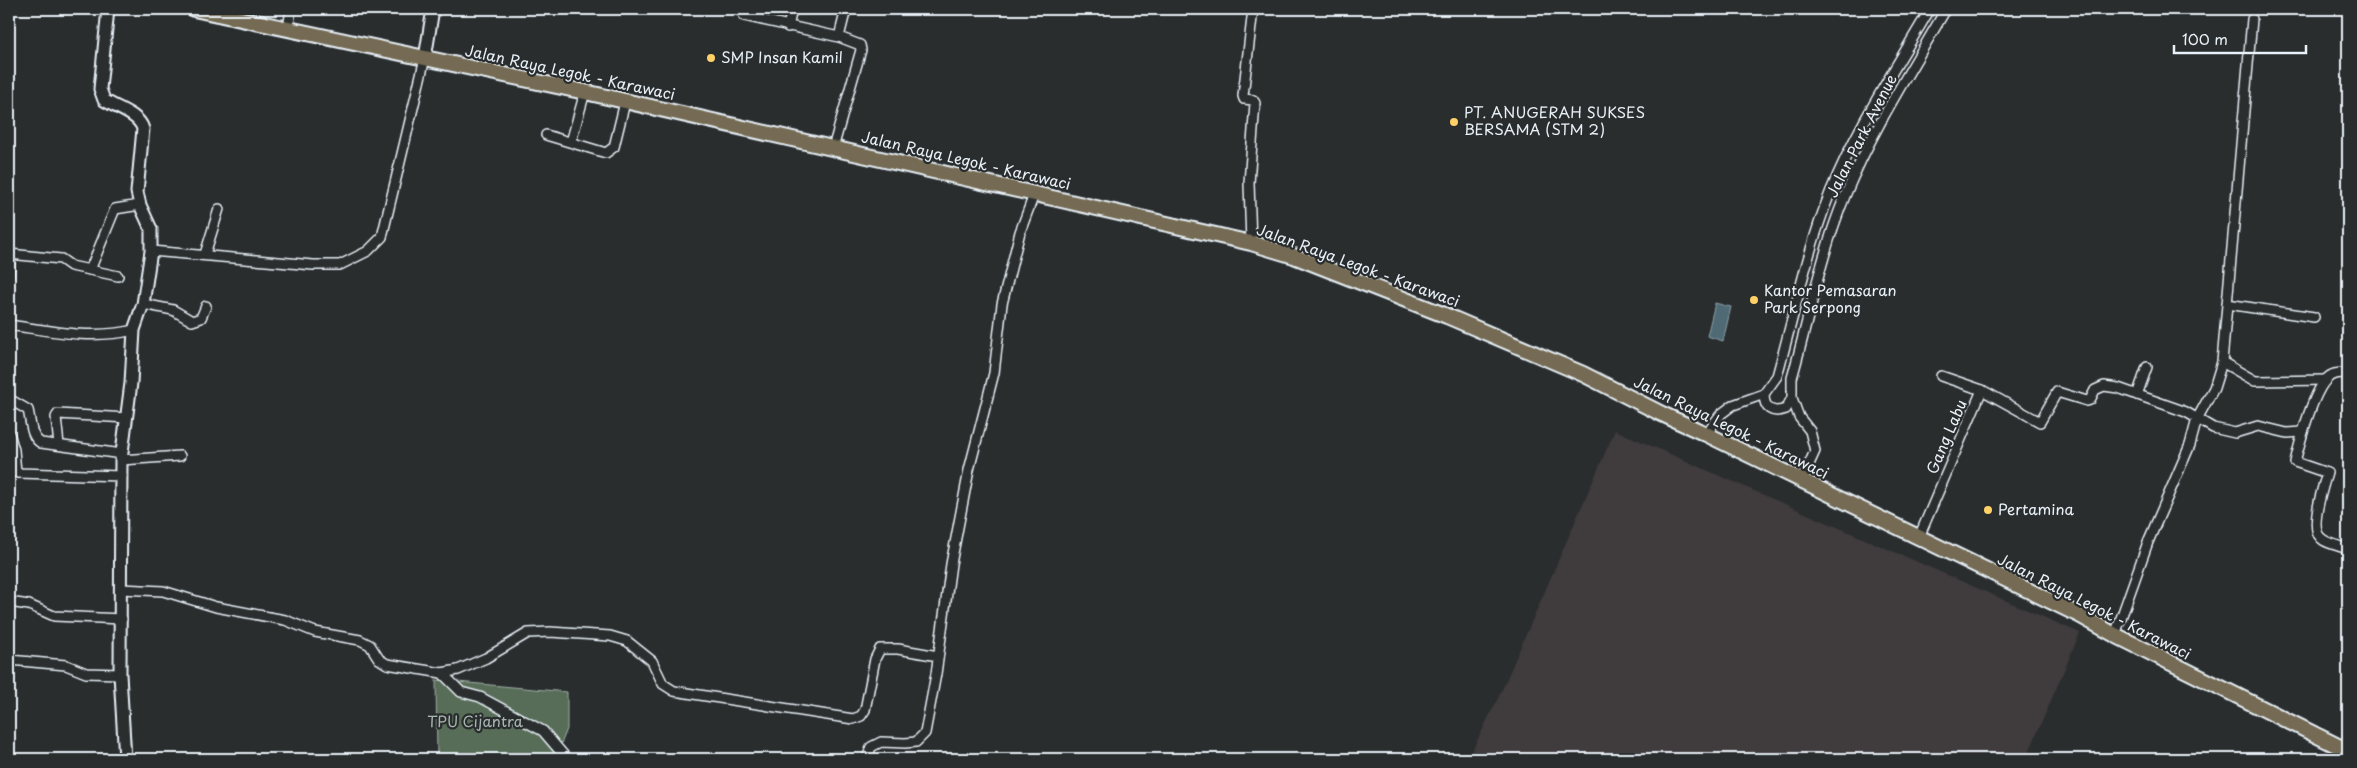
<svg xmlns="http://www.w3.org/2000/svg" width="2357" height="768" font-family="'Playpen Sans',sans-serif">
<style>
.built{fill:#3f3b3c}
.green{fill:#596d58;stroke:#a0afa8}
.water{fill:#4f6a74;stroke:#8ca0a9}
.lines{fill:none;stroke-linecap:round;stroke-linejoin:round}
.minor-casing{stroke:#e8f1f8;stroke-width:12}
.tertiary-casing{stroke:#e8f1f8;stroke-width:15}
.primary-casing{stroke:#e8f1f8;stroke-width:18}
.minor{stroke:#2a2d2e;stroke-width:9}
.tertiary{stroke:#2a2d2e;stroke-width:11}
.primary{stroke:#746b52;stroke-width:14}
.poi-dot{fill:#ffd166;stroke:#2a2d2e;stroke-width:2}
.labels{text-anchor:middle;stroke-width:4.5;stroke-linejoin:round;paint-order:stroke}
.poi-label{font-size:15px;fill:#e8f1f8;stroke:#2a2d2e;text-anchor:start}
.street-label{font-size:15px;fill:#e8f1f8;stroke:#2a2d2e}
.park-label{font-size:15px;fill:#a8b6b0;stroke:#2a2d2e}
</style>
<rect width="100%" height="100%" fill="#2a2d2e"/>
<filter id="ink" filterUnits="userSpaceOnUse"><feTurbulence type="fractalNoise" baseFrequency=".02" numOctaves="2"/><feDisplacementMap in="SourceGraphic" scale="10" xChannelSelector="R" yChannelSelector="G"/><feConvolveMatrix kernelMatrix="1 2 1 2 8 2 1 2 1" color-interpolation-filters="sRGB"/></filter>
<g filter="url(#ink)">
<!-- built -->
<path class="built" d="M1615,430L2080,633L2026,759H1468L1501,692Z"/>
<!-- green -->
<path class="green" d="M436,680L567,692V729L555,759H437Z"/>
<!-- water -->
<path class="water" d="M1715,303L1731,307L1723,341L1707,336Z"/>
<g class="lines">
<!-- minor casing -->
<g class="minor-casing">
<g id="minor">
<path d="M741,9L744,16L839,37L860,45L861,50L833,148"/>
<path d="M788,27L792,9"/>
<path d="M288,29L291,9"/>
<path d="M839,37L846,9"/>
<path d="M546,135L606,153L614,147L625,102"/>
<path d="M571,142L585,92"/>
<path d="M1251,243L1249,183L1255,103L1253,100L1244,99L1243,96L1253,9"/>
<path d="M151,251L313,265H340L368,251L382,237L425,58"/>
<path d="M9,254L61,259L71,266L118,276"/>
<path d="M205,254L219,209"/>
<path d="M90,270L115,209L140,205"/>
<path d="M9,274L10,254"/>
<path d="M143,304L173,310L192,321L201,318L206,306"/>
<path d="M2227,304L2314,317"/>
<path d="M9,325C52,331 91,340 134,330"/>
<path d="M2222,362L2255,381L2326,380"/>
<path d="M2348,374C2342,373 2335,373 2330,376C2313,388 2300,442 2295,462L2327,473C2323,486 2310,527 2320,537C2326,544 2340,546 2348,549"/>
<path d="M1941,376L1982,390"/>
<path d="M1764,394C1764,409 1772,414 1786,409L1792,398"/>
<path d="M2137,395L2147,367"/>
<path d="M9,399L28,410C31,421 30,437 41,443L122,454"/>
<path d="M9,433L14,450L16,472"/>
<path d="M1706,434L1721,414L1733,405L1764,394L1777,376C1794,315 1807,252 1830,193C1856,128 1895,69 1930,9"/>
<path d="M59,445L56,417L58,414L127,418"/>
<path d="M121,460L180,456"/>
<path d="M9,469L17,473L122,476"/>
<path d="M1802,480L1815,451L1810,431L1799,417L1792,398V378C1809,318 1821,254 1845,196C1872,130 1911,70 1946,9"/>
<path d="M1919,537L1982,390L2040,422L2057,392L2087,401L2090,400L2095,390L2104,386L2118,388L2186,412L2213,428L2235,433L2258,426L2287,433L2302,432"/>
<path d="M121,589L163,591L216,607L285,620L315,632L360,640L370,645L379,659L387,664L442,673L458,670L486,658L528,633L550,632L610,636L627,641L652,661L663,684L674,691L853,719L861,716L865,710L875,659L880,649H898L938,656"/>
<path d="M9,602L29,605L54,616L122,619"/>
<path d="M2115,635L2148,542L2190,445L2197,419L2214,388L2222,362L2252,19"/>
<path d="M9,660L66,665L86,673L120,674"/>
<path d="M442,673L461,692L480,697L543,731L566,758"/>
<path d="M867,759L871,747L881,742L905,743L916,742L925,733L936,674L951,564L969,470L994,373L1002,304L1020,232L1035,192"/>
</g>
</g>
<!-- tertiary casing -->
<g class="tertiary-casing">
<g id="tertiary">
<path d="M108,9L100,89L104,100C116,108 139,114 143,129L137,192L140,205L151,229V251L143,304L134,330L131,383L121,460L120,674L125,759"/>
<path d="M425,58L433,9"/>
</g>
</g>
<!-- primary casing -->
<g class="primary-casing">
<path id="primary" d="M194,9L585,92L1251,243L1294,256L1447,316L1583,374L1662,414L1706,434L2079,615L2115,635L2348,751"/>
</g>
<!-- minor -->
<use href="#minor" class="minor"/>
<!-- tertiary -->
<use href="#tertiary" class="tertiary"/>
<!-- primary -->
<use href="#primary" class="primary"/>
</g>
</g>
<!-- markers -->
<g class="poi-dot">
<circle cx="711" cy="58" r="5"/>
<circle cx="1454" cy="122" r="5"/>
<circle cx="1754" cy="300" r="5"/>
<circle cx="1988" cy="510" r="5"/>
</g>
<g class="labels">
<!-- poi labels -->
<g class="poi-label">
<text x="721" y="63">SMP Insan Kamil</text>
<text x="1464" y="118">PT. ANUGERAH SUKSES<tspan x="1464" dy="17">BERSAMA (STM 2)</tspan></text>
<text x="1764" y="296">Kantor Pemasaran<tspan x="1764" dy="17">Park Serpong</tspan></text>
<text x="1998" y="515">Pertamina</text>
</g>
<!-- street labels -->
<g class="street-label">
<text transform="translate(570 73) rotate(12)" y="5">Jalan Raya Legok - Karawaci</text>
<text transform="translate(1862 136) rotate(-63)" y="5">Jalan Park Avenue</text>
<text transform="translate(966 161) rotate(13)" y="5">Jalan Raya Legok - Karawaci</text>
<text transform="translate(1358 266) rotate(20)" y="5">Jalan Raya Legok - Karawaci</text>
<text transform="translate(1731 428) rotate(26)" y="5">Jalan Raya Legok - Karawaci</text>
<text transform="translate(1947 437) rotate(-67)" y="5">Gang Labu</text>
<text transform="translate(2094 607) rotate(27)" y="5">Jalan Raya Legok - Karawaci</text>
</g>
<!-- park labels -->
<g class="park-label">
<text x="475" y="727">TPU Cijantra</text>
</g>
</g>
<!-- margin -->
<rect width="2357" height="768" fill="none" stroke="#2a2d2e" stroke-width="30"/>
<rect x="15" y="15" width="2327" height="738" fill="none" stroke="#e8f1f8" stroke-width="2" filter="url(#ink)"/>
<!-- scale -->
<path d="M2174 45v8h132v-8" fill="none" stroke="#e8f1f8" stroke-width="2.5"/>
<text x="2182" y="45" font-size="15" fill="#e8f1f8" stroke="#2a2d2e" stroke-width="4" paint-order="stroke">100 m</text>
</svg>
